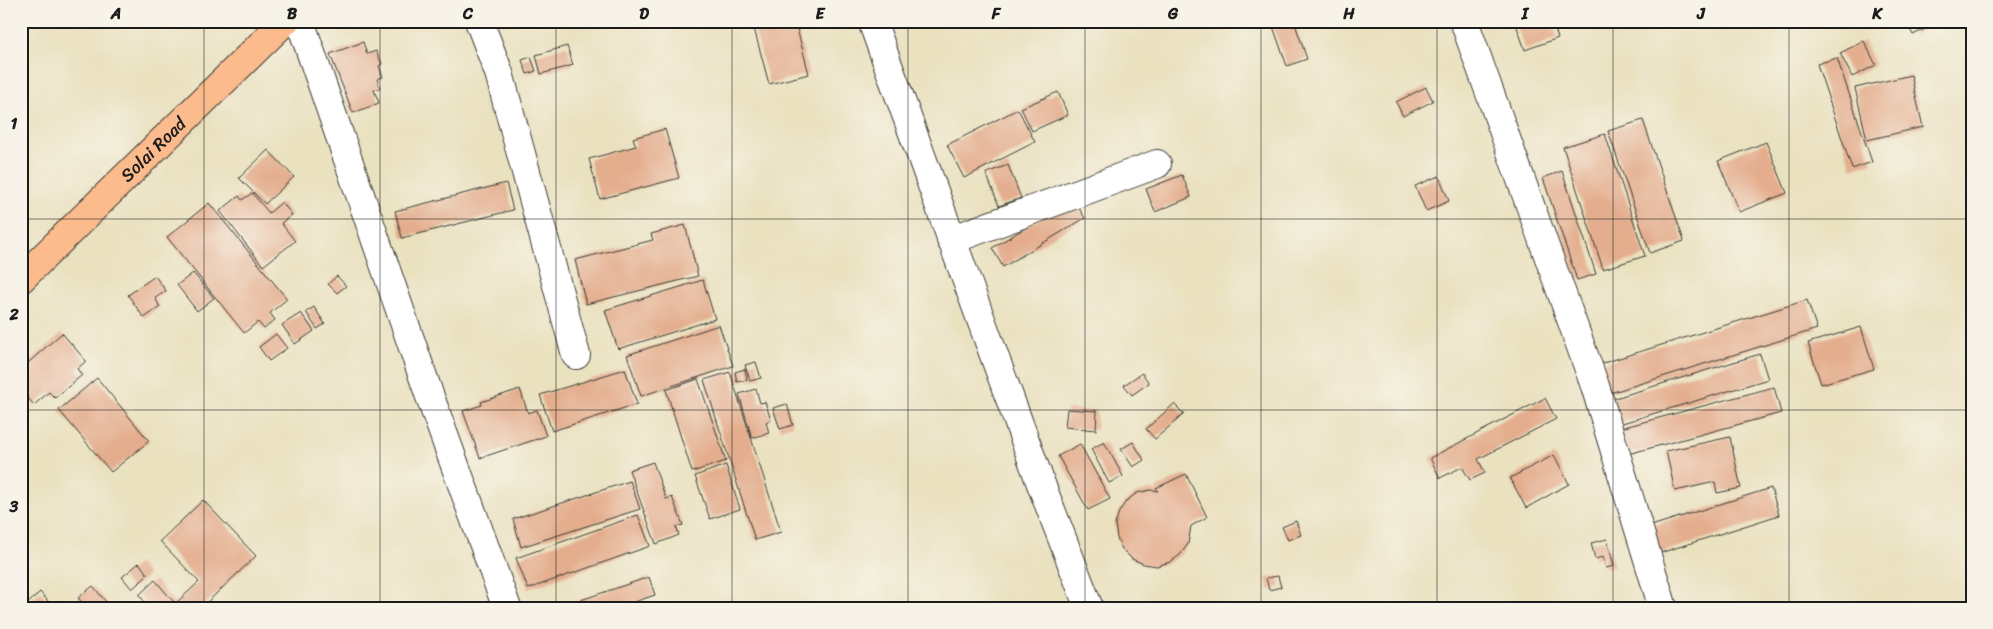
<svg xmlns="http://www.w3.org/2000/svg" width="1993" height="629" font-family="Sriracha,sans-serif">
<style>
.building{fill:#e4ae8e}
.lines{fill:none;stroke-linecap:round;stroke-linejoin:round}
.minor-casing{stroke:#3b3a34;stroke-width:30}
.highway-casing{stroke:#3b3a34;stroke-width:30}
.minor{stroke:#fff;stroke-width:28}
.highway{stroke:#fbbb8c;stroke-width:28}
.grid{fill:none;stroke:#1c1c1c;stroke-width:1;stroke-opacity:0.55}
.labels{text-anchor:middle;stroke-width:4;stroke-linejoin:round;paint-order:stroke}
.street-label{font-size:18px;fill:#1c1c1c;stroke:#f7f3e8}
.neatline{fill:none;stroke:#1c1c1c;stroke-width:2}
.grid-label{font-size:16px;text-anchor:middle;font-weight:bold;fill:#1c1c1c}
</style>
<rect width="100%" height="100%" fill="#f7f3e8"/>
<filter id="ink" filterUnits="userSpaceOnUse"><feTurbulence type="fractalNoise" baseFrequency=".02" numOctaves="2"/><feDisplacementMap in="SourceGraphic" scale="10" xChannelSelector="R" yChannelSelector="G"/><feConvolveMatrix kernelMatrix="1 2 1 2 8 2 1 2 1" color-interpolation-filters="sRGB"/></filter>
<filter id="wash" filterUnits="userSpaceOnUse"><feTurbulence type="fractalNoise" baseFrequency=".0096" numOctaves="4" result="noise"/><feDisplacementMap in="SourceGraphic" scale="20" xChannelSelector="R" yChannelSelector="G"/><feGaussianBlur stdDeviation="1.12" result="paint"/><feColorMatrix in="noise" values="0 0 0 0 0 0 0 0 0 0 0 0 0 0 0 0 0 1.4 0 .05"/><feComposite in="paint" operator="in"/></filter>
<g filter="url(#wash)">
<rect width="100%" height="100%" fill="#eae1bf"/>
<g id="blocks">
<!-- building -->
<g class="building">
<path d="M752,21H795L809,74L769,84Z"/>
<path d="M1271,21H1294L1307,59L1287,66Z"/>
<path d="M1515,21H1552L1558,38L1525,50Z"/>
<path d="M1906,21H1935L1937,23L1913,35Z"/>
<path d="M1864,41L1876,65L1852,77L1840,53Z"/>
<path d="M363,42L367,54L376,51L382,64L379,66L383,77L377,79L380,88L374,90L379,103L353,113L330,54Z"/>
<path d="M567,46L573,65L541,74L536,55Z"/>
<path d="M531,57L536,71L527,74L522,60Z"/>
<path d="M1837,58L1872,162L1852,169L1817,64Z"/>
<path d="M1911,75L1923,127L1867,140L1855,88Z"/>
<path d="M1426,87L1433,101L1403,116L1396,102Z"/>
<path d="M1058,92L1068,115L1032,131L1021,108Z"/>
<path d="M1018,109L1035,142L964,178L947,145Z"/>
<path d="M1643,120L1684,241L1650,253L1608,131Z"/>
<path d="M665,129L679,178L600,199L589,159L636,146L633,138Z"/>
<path d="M1605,134L1645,256L1603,269L1563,147Z"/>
<path d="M1766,142L1787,193L1739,212L1718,161Z"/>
<path d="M268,150L294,177L265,204L239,178Z"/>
<path d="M1008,165L1021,198L999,206L986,173Z"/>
<path d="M1562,171L1596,274L1577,280L1543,178Z"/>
<path d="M1182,175L1191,197L1155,212L1146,189Z"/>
<path d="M1439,176L1449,201L1426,211L1415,186Z"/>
<path d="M506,183L513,210L402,238L395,211Z"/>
<path d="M252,193L269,213L282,202L292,215L281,223L295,241L263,266L220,211L239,196L242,200Z"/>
<path d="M1073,199L1085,218L1003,267L992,248Z"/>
<path d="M209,203L287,299L270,313L275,320L264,329L258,322L244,333L167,237Z"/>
<path d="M685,225L698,276L586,304L575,260L653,240L651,234Z"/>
<path d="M193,273L214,298L197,311L177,285Z"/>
<path d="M155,276L166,291L155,298L160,307L144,318L128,295Z"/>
<path d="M337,276L346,286L337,293L328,284Z"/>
<path d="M703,280L715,319L618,349L605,310Z"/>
<path d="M1807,300L1817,329L1610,393L1600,364Z"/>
<path d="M314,307L325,324L317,329L306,312Z"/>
<path d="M301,313L314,331L295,344L282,325Z"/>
<path d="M719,325L733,366L641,396L627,355Z"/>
<path d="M1861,327L1874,369L1821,384L1808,343Z"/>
<path d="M62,333L86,361L77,369L82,375L55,398L49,392L34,405L21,390V369Z"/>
<path d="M276,334L287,348L269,361L259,347Z"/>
<path d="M1760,354L1768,379L1619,424L1612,399Z"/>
<path d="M756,362L761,378L750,381L745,365Z"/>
<path d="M625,369L637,404L552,431L540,395Z"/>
<path d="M745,369L747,380L737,382L735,372Z"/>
<path d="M730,372L781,532L755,540L704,380Z"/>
<path d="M1142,373L1149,383L1132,395L1124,385Z"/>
<path d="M97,378L149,441L111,472L59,410Z"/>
<path d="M698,379L726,461L692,472L666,390Z"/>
<path d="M1774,387L1781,413L1628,454L1621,428Z"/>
<path d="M520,389L528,413L537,410L546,436L480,458L463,411L482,405L481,402Z"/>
<path d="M756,389L760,403L765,402L771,420L766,422L769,433L752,438L739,394Z"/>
<path d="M1545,398L1556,419L1478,459L1485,473L1470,480L1462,467L1440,478L1430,458Z"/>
<path d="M787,404L793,425L780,429L773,408Z"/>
<path d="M1174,404L1184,414L1155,439L1146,429Z"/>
<path d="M1067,409L1097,411L1096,430L1065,427Z"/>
<path d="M1730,437L1741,488L1717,493L1715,482L1675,491L1666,451Z"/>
<path d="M1104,442L1123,476L1109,483L1091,449Z"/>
<path d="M1133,442L1144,460L1133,467L1121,449Z"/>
<path d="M1080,444L1110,499L1088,510L1058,456Z"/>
<path d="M1554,455L1569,484L1526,508L1510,478Z"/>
<path d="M653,462L666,499L672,497L683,525L676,527L679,535L656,544L629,470Z"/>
<path d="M726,465L740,509L710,519L695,476Z"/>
<path d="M1186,474L1207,517L1191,526L1188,544L1180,555L1170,562L1157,566L1144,564L1132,559L1122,549L1117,538L1115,524L1119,512L1126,501L1137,493L1150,490L1158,491L1156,488Z"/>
<path d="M630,481L640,509L521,547L513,519Z"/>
<path d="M1771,488L1779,515L1657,554L1648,527Z"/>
<path d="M203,500L256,556L201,608H180L176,603L199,582L160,541Z"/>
<path d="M638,515L650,546L528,589L516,558Z"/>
<path d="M1296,521L1301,535L1288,540L1282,527Z"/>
<path d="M1607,539L1614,566L1606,568L1603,557L1595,559L1591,543Z"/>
<path d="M139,563L148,575L132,589L122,577Z"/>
<path d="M1278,576L1281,587L1269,590L1266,578Z"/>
<path d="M649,577L655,595L616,608H564L563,606Z"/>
<path d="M155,580L179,608H150L139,595Z"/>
<path d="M93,586L111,608H87L78,598Z"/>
<path d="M40,592L54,608H23Z"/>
</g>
</g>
</g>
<g filter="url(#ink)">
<use href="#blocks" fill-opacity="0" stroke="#3b3a34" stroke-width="1"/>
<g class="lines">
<!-- minor casing -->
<g class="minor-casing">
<g id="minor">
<path d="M300,21L429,394L507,608"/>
<path d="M479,21L499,73L576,355"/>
<path d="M872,21L1041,484L1089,608"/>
<path d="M1464,21L1595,386L1663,608"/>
<path d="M951,240L1157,164"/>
</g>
</g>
<!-- highway casing -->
<g class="highway-casing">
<g id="highway">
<path id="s1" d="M21,279L285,21"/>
</g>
</g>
<!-- minor -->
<use href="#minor" class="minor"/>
<!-- highway -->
<use href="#highway" class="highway"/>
</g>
</g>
<!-- grid -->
<path class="grid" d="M204,21V608M380,21V608M556,21V608M732,21V608M908,21V608M1085,21V608M1261,21V608M1437,21V608M1613,21V608M1789,21V608M21,219H1972M21,410H1972"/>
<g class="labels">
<!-- street labels -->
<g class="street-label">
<text dy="6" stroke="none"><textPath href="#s1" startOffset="185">Solai Road</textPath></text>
</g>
</g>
<!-- margin -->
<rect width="1993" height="629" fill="none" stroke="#f7f3e8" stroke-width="55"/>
<rect x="28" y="28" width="1938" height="574" class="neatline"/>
<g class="grid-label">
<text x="116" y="19">A</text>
<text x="292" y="19">B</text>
<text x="468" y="19">C</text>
<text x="644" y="19">D</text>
<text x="820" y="19">E</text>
<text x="996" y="19">F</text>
<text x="1173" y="19">G</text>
<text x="1349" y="19">H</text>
<text x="1525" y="19">I</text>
<text x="1701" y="19">J</text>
<text x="1877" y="19">K</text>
<text x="14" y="129">1</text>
<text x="14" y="320">2</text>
<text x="14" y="512">3</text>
</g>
</svg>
